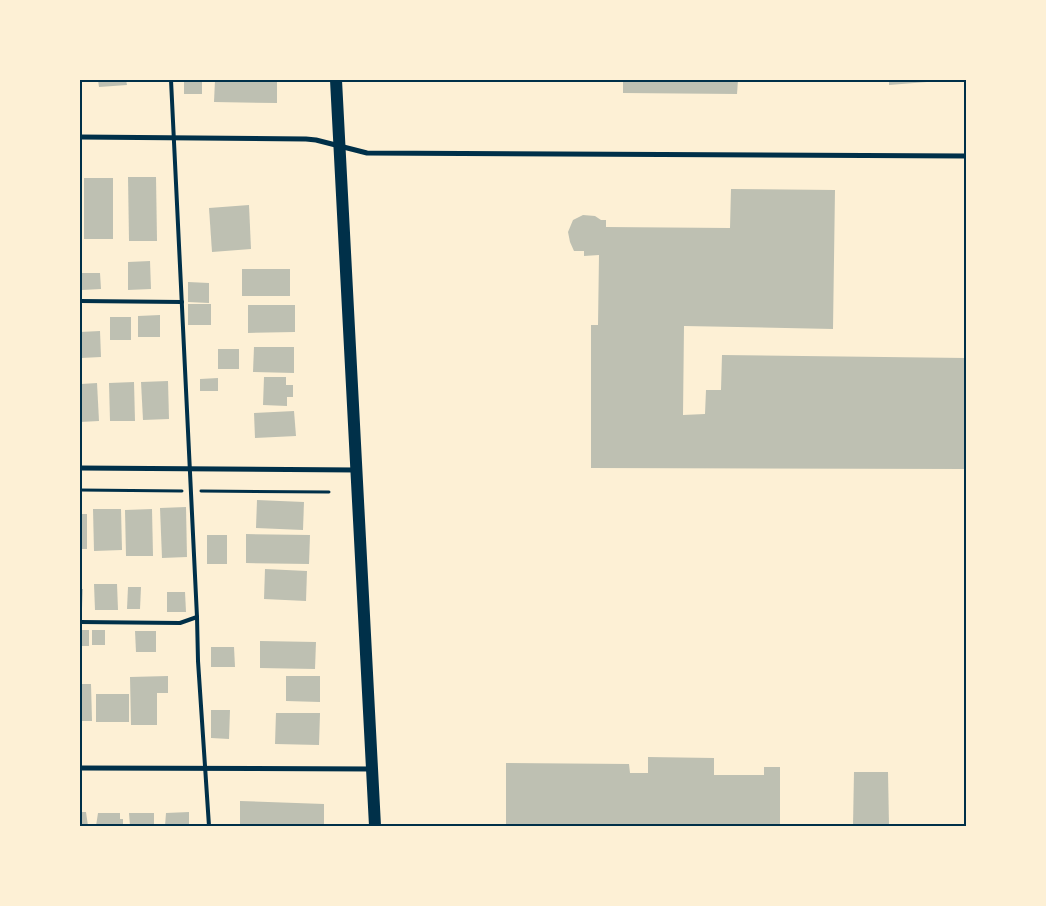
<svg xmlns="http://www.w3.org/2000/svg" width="1046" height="906" font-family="'Titillium Web',sans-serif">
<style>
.building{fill:#bec0b2}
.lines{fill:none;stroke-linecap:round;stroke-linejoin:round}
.path{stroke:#003049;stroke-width:3}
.service{stroke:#003049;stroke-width:4}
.minor{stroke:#003049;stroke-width:5}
.primary{stroke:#003049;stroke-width:12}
.neatline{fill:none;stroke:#003049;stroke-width:2}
</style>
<rect width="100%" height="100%" fill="#fdf0d5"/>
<!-- building -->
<g class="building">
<path d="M98,80H126L127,85L99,87Z"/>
<rect x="184" y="80" width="18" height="14"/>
<path d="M215,80H277V103L214,102Z"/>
<path d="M623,80H738L737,94L623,93Z"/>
<path d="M889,80H927V82L889,85Z"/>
<path d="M128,177H156L157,241H129Z"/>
<rect x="84" y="178" width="29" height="61"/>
<path d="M731,189L835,190L833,329L684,326L683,415L705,414L706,390H721L722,355L966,358V469L591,468V325H598L599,255L584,256V251H574L570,242L568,232L573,220L583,215L595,216L601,220H606V227L730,228Z"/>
<path d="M249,205L251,249L212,252L209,208Z"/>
<path d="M150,261L151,289L128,290V262Z"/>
<rect x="242" y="269" width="48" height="27"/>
<path d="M82,273H100L101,289L82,290Z"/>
<path d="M188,282L209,283V303L188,302Z"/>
<rect x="188" y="304" width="23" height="21"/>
<path d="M248,305H295V332L248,333Z"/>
<path d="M160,315V337H138V316Z"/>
<rect x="110" y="317" width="21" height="23"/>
<path d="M100,331L101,357L81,358L80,332Z"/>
<path d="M254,347H294V373L253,372Z"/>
<rect x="218" y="349" width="21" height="20"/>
<path d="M264,377H286V385H293V397H287V406L263,405Z"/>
<path d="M218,378V391H200V379Z"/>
<path d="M168,381L169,419L143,420L141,382Z"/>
<path d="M134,382L135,421H110L109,383Z"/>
<path d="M97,383L99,421L80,422L81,384Z"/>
<path d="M294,411L296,436L255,438L254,413Z"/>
<path d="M257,500L304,502L303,530L256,528Z"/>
<path d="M186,507L187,557L162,558L160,508Z"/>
<path d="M93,509H121L122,550L94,551Z"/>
<path d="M152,509L153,556H126L125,510Z"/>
<rect x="80" y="514" width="7" height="35"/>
<path d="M246,534L310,535L309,564L246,563Z"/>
<rect x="207" y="535" width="20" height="29"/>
<path d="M265,569L307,571L306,601L264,599Z"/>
<path d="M94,584H117L118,610H95Z"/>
<path d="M128,587H141L140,609H127Z"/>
<path d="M80,589H83L82,608H80Z"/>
<path d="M167,592H185L186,612H167Z"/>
<rect x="80" y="630" width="9" height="16"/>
<rect x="92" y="630" width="13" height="15"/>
<path d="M135,631H156V652H136Z"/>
<path d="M260,641L316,642L315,669L260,668Z"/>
<path d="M211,647H234L235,667H211Z"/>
<path d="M168,676V693H157V725H131L130,677Z"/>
<path d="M286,676H320V702L286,701Z"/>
<path d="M80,684H91L92,721H80Z"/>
<rect x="96" y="694" width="33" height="28"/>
<path d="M211,710H230L229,739L211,738Z"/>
<path d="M276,713H320L319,745L275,744Z"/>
<path d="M648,757L714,758V775H764V767H780V826H506V763L629,764L630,773H648Z"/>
<path d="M854,772H888L889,826H853Z"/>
<path d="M240,801L324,804V826H240Z"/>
<path d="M80,812H86L88,826H80Z"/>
<path d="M189,812V824H191V826H165L166,813Z"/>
<path d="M98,813H120V819H123V826H96Z"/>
<path d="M129,813H154V826H130Z"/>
</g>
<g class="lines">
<!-- path -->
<g class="path">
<path d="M80,490L182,491"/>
<path d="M201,491L329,492"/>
</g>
<!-- service -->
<g class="service">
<path d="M171,80L197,617L198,661L209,826"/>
<path d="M80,301L182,302"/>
<path d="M80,622L180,623L197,617"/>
</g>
<!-- minor -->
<g class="minor">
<path d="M80,137L306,139L316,140L367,153L966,156"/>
<path d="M80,468L356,470"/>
<path d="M80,768L372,769"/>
</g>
<!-- primary -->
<path class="primary" d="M336,80L375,826"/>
</g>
<!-- border -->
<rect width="1046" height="906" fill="none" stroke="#fdf0d5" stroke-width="162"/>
<rect x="81" y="81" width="884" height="744" class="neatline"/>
</svg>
